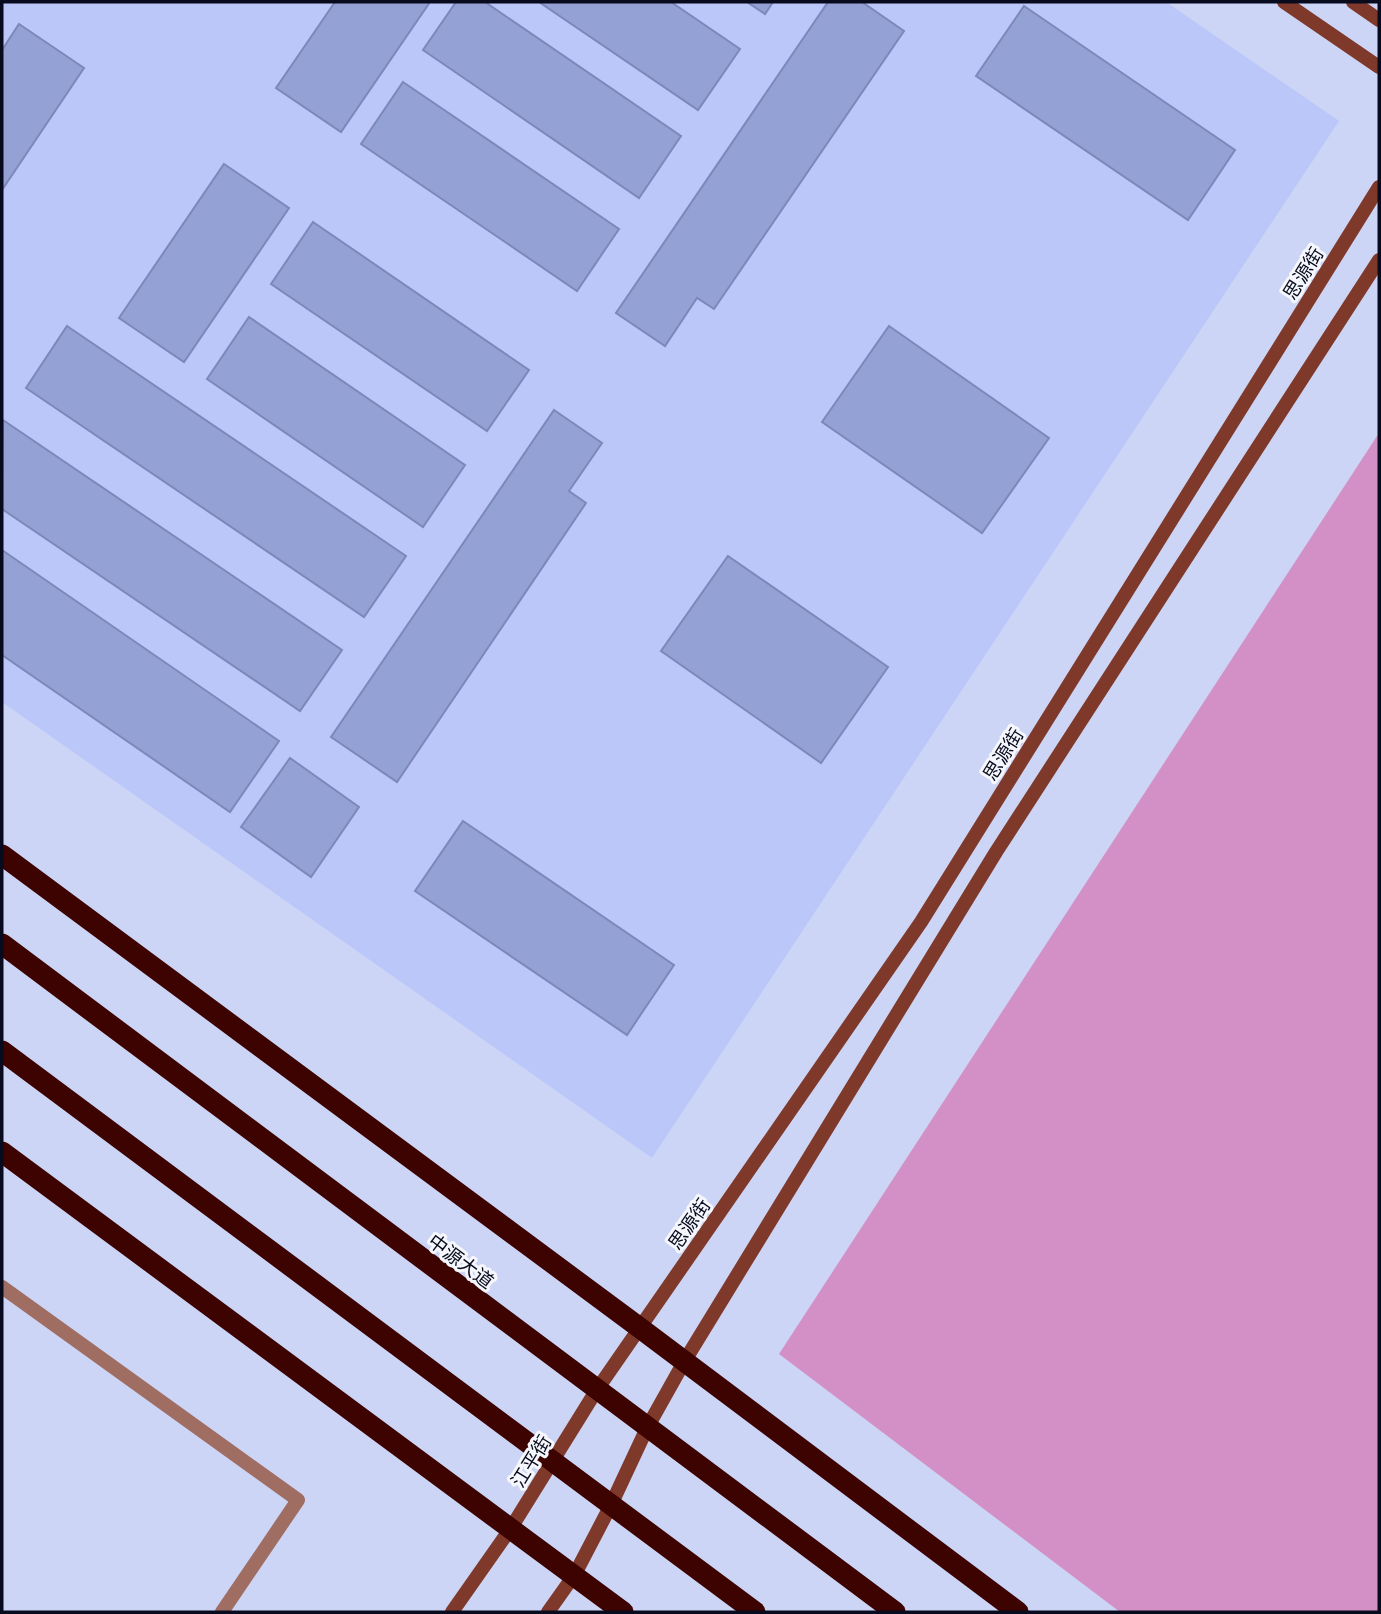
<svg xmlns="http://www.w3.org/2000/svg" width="1381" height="1614" font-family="'Noto Serif','Noto Sans SC',serif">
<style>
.built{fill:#bbc7f8}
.green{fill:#d390c6}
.building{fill:#94a1d5;stroke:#7c88ba;stroke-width:2}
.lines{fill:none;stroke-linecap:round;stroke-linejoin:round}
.street{stroke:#9f6d62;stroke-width:14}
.secondary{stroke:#7f392a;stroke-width:14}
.highway{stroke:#3c0300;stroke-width:21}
.labels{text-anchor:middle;stroke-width:6;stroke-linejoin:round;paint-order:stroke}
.street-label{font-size:19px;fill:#080b1d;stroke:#f5f7fc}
</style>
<rect width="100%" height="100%" fill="#ccd5f6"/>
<!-- built -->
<path class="built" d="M2,2H1166L1339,121L652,1158L2,702Z"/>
<!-- green -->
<path class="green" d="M1379,433V1612H1120L779,1354Z"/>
<!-- building -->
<g class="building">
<path d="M335,2H430L341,132L276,88Z"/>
<path d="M456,2H485L681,136L639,198L423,50Z"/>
<path d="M539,2H671L740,49L698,110Z"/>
<path d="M747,2H773L765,14Z"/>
<path d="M828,2H862L904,31L714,309L697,298L665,346L616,313Z"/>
<path d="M1024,6L1235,150L1188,220L976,76Z"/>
<path d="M19,24L84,68L2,190V50Z"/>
<path d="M403,82L619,229L577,291L361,144Z"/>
<path d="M224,164L289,208L184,362L119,318Z"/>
<path d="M313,222L529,370L487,431L271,284Z"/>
<path d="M249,317L465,465L423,527L207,379Z"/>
<path d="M67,326L406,556L364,617L26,388Z"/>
<path d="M889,326L1049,438L982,533L822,422Z"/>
<path d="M554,410L602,443L569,491L586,503L397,782L331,737Z"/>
<path d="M3,420L342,650L300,711L2,509Z"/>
<path d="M2,550L279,741L230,812L2,655Z"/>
<path d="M728,556L888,667L821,763L661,651Z"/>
<path d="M290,758L359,807L311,877L241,827Z"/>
<path d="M463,821L674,965L627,1035L415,891Z"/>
</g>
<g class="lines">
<!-- street -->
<path class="street" d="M2,1287L298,1500L222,1612"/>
<!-- secondary -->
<g class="secondary">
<path d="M1284,2L1379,67"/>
<path d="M1353,2L1379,20"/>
<path d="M452,1612L511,1528L596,1391L921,922L1379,187"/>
<path d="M548,1612L575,1574L611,1505L647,1428L684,1362L996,852L1379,260"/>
</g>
<!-- highway -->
<g class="highway">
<path d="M2,855L640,1328L1018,1612"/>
<path d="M2,944L895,1612"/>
<path d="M2,1051L755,1612"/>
<path d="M2,1152L623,1612"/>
</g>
</g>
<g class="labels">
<!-- street labels -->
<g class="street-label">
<text transform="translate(1303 273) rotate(-58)" y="7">思源街</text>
<text transform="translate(1003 754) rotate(-58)" y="7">思源街</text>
<text transform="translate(689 1224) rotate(-55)" y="7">思源街</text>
<text transform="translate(461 1261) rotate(37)" y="7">中源大道</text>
<text transform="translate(531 1461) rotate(-58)" y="7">江平街</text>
</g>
</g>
<!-- border -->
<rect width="1381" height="1614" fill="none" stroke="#080b1d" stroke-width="7"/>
</svg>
